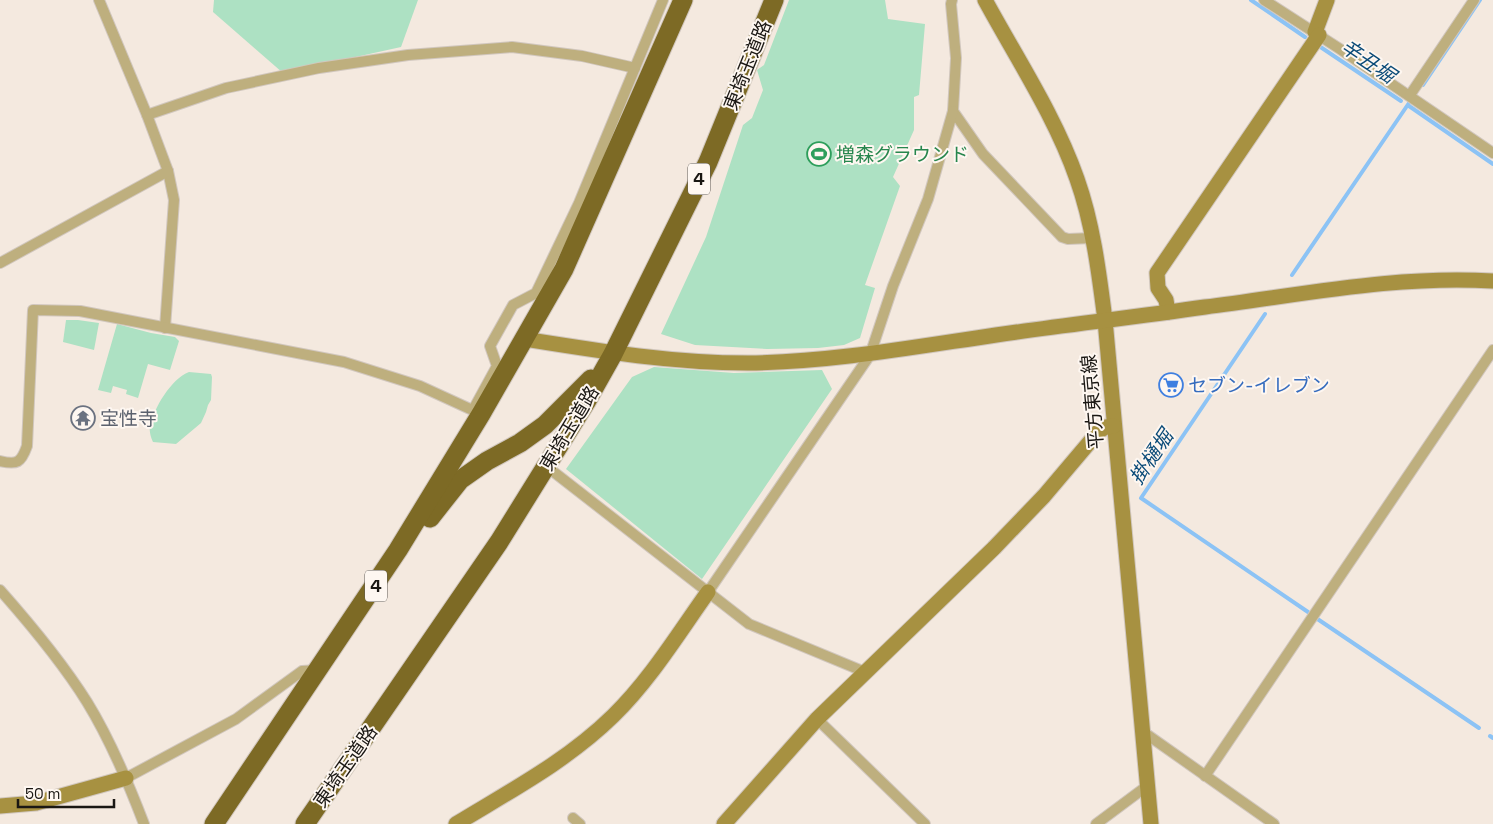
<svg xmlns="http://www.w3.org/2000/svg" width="1493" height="824" font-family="'Space Grotesk','Noto Sans JP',sans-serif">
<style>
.green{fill:#ade1c3}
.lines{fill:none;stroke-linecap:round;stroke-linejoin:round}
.stream{stroke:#8cc3f5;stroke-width:4}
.street-casing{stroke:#d1c7be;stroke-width:12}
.secondary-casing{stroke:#d1c7be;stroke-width:17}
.highway-casing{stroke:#d1c7be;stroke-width:21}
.street{stroke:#beaf7e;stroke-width:10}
.secondary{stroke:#a79141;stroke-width:15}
.highway{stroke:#7d6a25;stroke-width:19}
.labels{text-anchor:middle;stroke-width:4;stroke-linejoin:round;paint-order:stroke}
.shield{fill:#fef7f1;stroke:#5e5a56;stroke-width:1}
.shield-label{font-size:18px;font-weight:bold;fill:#1a1713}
.street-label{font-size:19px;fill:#1a1713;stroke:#fef7f1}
.leisure-label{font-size:19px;fill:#27864d;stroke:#fef7f1;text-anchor:start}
.shop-label{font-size:19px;fill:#366cbe;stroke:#fef7f1;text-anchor:start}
.worship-label{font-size:19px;fill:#5b616d;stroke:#fef7f1;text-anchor:start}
.water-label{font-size:20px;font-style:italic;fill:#0b4b78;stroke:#fef7f1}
</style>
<rect width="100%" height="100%" fill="#f4e9df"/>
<!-- green -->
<g class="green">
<path d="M214,0H418L401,47L283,73L213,12Z"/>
<path d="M789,0H885L888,19L925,24L919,95L914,97V130L893,177L900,186L865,285L875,288L860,338L844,345L818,348L767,349L695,345L661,334L706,237L743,125L752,118L763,90L757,70L764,65Z"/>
<path d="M66,320H78L99,323L94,350L63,342Z"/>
<path d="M117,324L151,333L175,337L179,341L170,370L148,364L138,398L126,394L127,390L113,386L111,393L98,390Z"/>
<path d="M654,367L734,373L822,370L832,389L702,579L566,469L632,377Z"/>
<path d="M189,372L211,374L212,377L211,400L208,405L206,412L201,423L176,444L153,442C151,438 149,431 150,426C154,408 171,379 189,372Z"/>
</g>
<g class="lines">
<!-- stream -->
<g class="stream">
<path d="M1251,0L1305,37"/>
<path d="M1319,46L1401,101"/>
<path d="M1423,85L1480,0"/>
<path d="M1409,106L1493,164"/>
<path d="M1292,275L1409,103"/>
<path d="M1265,314L1141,498L1308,612"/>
<path d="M1316,618L1479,728"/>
<path d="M1490,736L1493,738"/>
</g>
<!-- street casing -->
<g class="street-casing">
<g id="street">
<path d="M99,0L147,115L168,171L174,200L165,328"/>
<path d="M952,0L951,4L956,58L953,111L983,154L1062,237L1068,239L1092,238"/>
<path d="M1264,0L1340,49L1493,153"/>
<path d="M1410,95L1474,0"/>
<path d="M147,115L226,88L319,68L408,55L512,47L582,56L635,68"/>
<path d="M0,263L168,171"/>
<path d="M473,410L497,366L490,346L513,305L536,293L579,203L663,0"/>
<path d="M0,461C17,465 21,463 27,446L33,310L80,311L344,362L420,386L481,414"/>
<path d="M555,473L749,624L865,672"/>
<path d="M0,590C31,625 62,662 87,702C111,741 128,782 144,824"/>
<path d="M708,592L870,355L893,286L928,199L953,111"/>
<path d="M817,719L925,824"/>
<path d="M1142,731L1274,824"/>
<path d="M1205,776L1493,350"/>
<path d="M126,778L236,719L302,671L318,670"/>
<path d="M573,818L580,824"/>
<path d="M1096,824L1147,786"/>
</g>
</g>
<!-- secondary casing -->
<g class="secondary-casing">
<g id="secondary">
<path d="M985,0C1017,59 1055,116 1077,179C1093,224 1099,273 1105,320L1151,824"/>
<path d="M1315,32L1327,0"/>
<path d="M1168,312L1166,300L1158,288L1157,273L1319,35"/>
<path d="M524,339C599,351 672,363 748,363C832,362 914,347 996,335C1066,325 1136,317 1205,307C1301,295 1396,275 1493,281"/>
<path d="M0,806L36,803L126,778"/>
<path d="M456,824C510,791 567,761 613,716C650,680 678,634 708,592"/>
<path d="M724,824L817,719L994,548L1044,496L1099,431L1106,427L1114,426"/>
</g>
</g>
<!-- highway casing -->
<g class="highway-casing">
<g id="highway">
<path d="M430,518L460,480L487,461L520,443L545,425L591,379"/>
<path d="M214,824L398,550L481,414L564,269L683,0"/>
<path d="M305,824L499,542L586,402L613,354L708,162L774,0"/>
</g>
</g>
<!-- street -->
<use href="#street" class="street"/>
<!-- secondary -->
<use href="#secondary" class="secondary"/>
<!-- highway -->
<use href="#highway" class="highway"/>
</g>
<!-- icons -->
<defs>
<g id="stadium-ring" transform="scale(1.25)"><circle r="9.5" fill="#fef7f1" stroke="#2e9e5b" stroke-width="1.5"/><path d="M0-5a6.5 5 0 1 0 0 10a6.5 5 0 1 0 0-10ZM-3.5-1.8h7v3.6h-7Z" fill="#2e9e5b"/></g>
<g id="supermarket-ring" transform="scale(1.25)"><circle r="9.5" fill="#fef7f1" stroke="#3f7fe0" stroke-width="1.5"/><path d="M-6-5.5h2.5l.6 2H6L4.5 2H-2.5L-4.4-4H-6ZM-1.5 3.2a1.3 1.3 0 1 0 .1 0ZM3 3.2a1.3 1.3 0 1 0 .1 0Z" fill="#3f7fe0"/></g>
<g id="temple-ring" transform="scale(1.25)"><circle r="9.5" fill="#fef7f1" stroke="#6b7280" stroke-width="1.5"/><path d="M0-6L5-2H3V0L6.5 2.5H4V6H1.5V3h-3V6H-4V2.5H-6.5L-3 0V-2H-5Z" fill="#6b7280"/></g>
</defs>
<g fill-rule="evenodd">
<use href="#stadium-ring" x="819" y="154"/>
<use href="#supermarket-ring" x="1171" y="385"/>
<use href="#temple-ring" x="83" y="418"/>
</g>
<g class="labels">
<!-- shield labels -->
<g class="shield">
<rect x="688" y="163.5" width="22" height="31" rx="4"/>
<rect x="365" y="570.5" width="22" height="31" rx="4"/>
</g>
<g class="shield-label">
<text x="699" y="185">4</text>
<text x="376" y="592">4</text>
</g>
<!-- street labels -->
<g class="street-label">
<text transform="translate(747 65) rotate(-68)" y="7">東埼玉道路</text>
<text transform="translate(1092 402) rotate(-95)" y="7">平方東京線</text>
<text transform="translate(569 428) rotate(-59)" y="7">東埼玉道路</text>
<text transform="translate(345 766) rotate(-55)" y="7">東埼玉道路</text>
</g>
<!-- leisure labels -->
<g class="leisure-label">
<text x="836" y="161">増森グラウンド</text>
</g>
<!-- shop labels -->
<g class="shop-label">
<text x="1188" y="392">セブン-イレブン</text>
</g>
<!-- worship labels -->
<g class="worship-label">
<text x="100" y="425">宝性寺</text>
</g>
<!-- water labels -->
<g class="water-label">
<text transform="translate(1368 61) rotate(34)" y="7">辛丑堀</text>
<text transform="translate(1151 457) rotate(-56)" y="7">掛樋堀</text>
</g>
</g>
<!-- scale -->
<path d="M18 799v8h96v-8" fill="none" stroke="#1a1713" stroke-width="2.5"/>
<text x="25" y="799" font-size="15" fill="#1a1713" stroke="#fef7f1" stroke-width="4" paint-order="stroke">50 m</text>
</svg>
